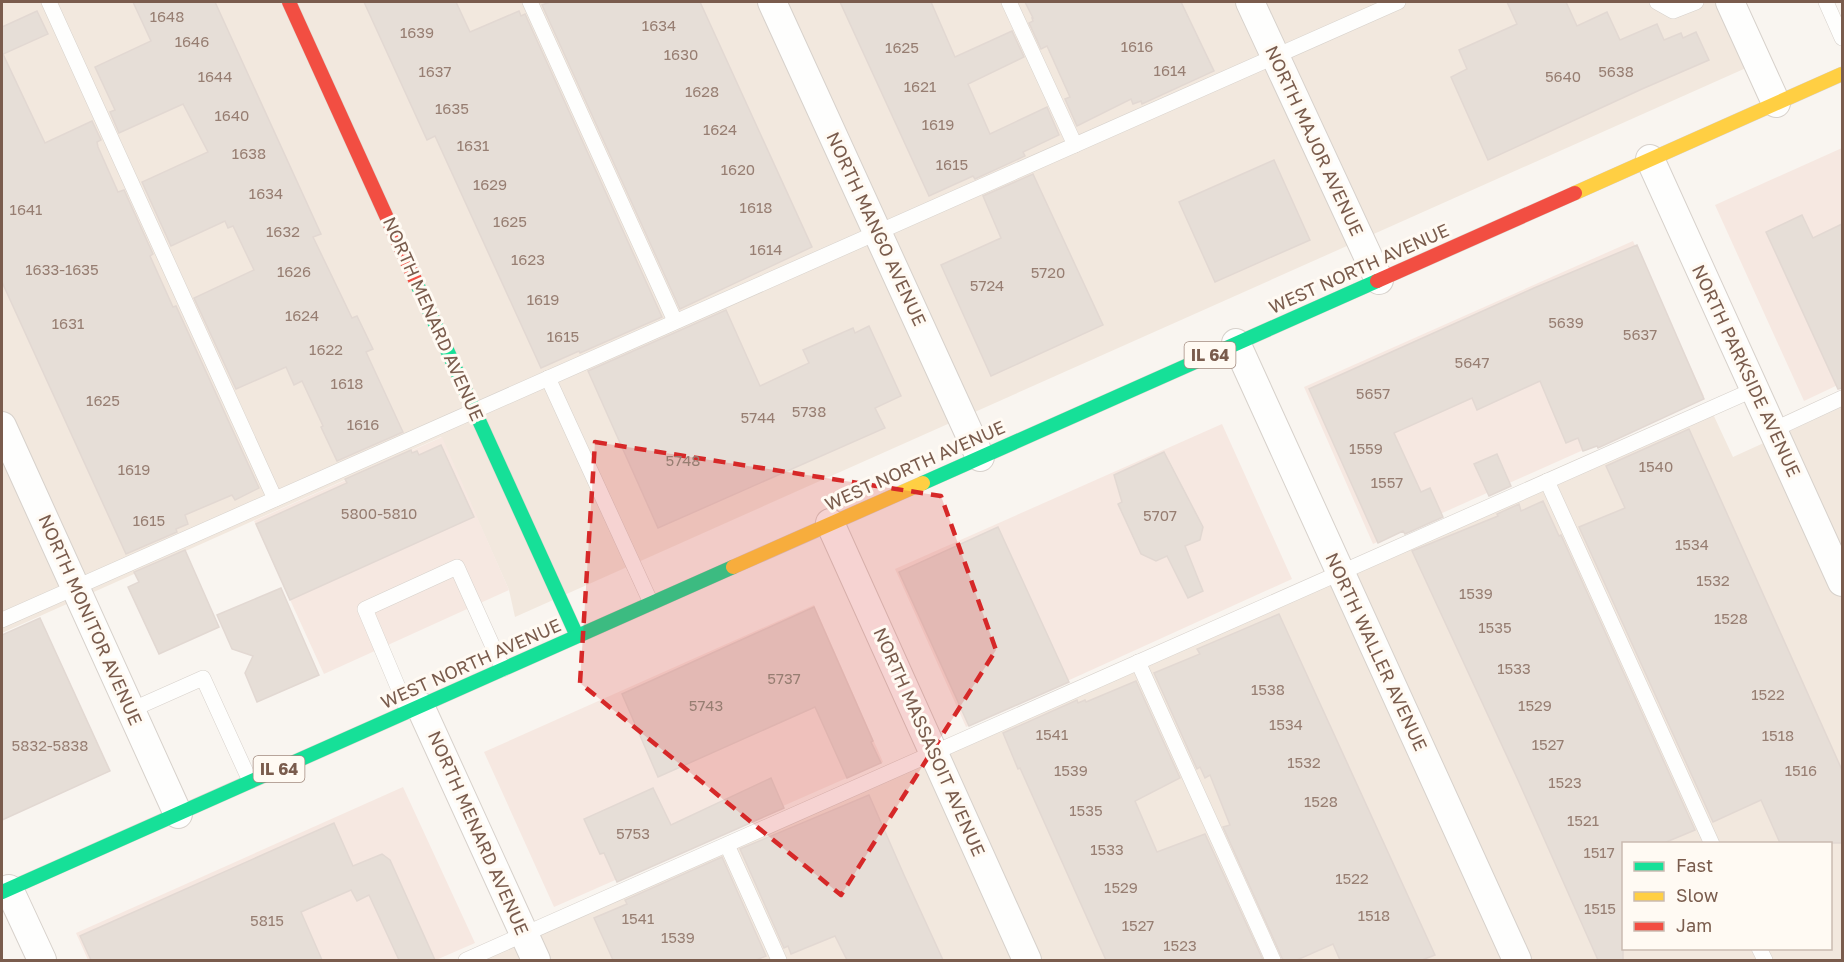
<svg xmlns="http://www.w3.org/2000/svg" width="1844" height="962" font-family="'Golos Text',sans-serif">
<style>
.residential{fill:#f2e8de;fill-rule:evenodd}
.commercial{fill:#f6e8e1}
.building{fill:#e6ded7;stroke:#e2d8d2;stroke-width:1.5}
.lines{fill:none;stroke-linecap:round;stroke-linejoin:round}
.lane-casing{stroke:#d7d1cb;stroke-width:16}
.street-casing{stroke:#d7d1cb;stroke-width:30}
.fast-casing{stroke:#d9d2cb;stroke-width:15}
.slow-casing{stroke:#d9d2cb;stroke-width:15}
.jam-casing{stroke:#d9d2cb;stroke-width:15}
.lane{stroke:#fefefd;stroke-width:15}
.street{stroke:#fefefd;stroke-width:28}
.fast{stroke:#16e098;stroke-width:14}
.slow{stroke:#ffcf43;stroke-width:14}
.jam{stroke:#f24e42;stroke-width:14}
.marked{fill:#d62828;fill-opacity:0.2;stroke:#d62828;stroke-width:4.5;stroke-dasharray:12 8;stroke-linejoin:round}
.labels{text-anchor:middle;stroke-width:6;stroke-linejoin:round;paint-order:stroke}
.number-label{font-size:15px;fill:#977e72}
.shield{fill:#fffaf3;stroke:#a28b7f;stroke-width:1.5}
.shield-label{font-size:16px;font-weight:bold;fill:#7a5c4d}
.street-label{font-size:18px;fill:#7a5c4d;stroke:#fffaf3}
</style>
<rect width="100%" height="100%" fill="#f9f5f0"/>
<!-- residential -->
<g class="residential">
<path d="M2,2H1716L1746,68L515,617L509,590L441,437L2,633Z"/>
<path d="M1842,407V960H484L1713,414L1733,457ZM1624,844H1830V948H1624Z"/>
</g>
<!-- commercial -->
<g class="commercial">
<path d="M1842,148V383L1804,401L1715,205Z"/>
<path d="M1633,241L1704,396L1373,544L1304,387Z"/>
<path d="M1222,424L1292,579L966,727L895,569Z"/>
<path d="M442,437L509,590L324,674L254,521Z"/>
<path d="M814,605L883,762L554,907L484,752Z"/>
<path d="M403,787L475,943L436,960H88L76,933Z"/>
</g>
<!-- building -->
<g class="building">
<path d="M133,2H215L321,234L313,237L352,318L357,316L373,349L366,352L403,432L337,461L321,427L323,426L302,381L294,385L286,367L236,389L194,298L254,270L233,226L228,228L225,221L171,246L142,182L208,152L183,104L119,133L110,112L115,110L95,67L151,41Z"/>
<path d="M364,2H456L470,32L519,11L521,16L525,14L662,317L580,353L579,351L541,368L435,136L427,140Z"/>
<path d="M550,2H700L812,247L680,309L542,5Z"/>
<path d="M840,2H931L955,57L1012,31L1024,57L968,84L990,134L1047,107L1059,135L1023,152L1025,156L975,179L973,176L929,196Z"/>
<path d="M1025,2H1181L1214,71L1142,104L1141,101L1133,104L1131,99L1077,126L1065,99L1070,97L1047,46L1041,49L1029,23L1033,21L1032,18H1033Z"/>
<path d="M1507,2H1566L1577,26L1607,12L1620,40L1657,24L1664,40L1681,33L1683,38L1696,32L1709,60L1642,89L1488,160L1451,77L1467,69L1459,50L1517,24Z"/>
<path d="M37,11L48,34L3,54L45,143L92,121L101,140L97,142L98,147L118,192L124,190L153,254L150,256L173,307L176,306L259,488L235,500L232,495L185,515L188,524L176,529L177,532L126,554L2,282V27Z"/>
<path d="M1274,160L1310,240L1215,282L1179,202Z"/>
<path d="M1033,174L1103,325L991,376L941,265L1001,238L983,196Z"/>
<path d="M1802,215L1813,238L1842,224V388L1838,389L1766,232Z"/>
<path d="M1637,245L1704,399L1598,448L1597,446L1583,451L1578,438L1566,443L1540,381L1477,410L1472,398L1394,433L1421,492L1430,488L1443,517L1405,534L1403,531L1378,543L1309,389L1534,288Z"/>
<path d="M726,310L760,386L809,363L803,350L853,328L855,333L869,326L901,396L875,408L885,428L658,528L588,371Z"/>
<path d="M1689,429L1842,770V843H1780L1761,800L1713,822L1579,527L1625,508L1606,466Z"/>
<path d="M441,445L474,517L290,600L256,524L347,483L345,479L411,450L412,453L417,451L419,455Z"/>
<path d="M1164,452L1203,527L1200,540L1185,546L1203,591L1188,598L1167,556L1156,561L1141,554L1118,504L1122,502L1114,475Z"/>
<path d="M1497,454L1511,486L1489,496L1474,464Z"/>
<path d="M1543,501L1559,536L1561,535L1695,830L1664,843H1623V960H1598L1518,780L1412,551L1498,516L1497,514L1519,504L1521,511Z"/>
<path d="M998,527L1069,682L969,726L899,572Z"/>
<path d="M185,550L219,627L159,654L128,587L139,582L134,572Z"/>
<path d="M281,588L319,675L257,702L245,673L253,656L232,649L217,615Z"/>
<path d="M814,607L873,741L871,742L881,763L847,778L815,707L658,777L622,694Z"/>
<path d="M1279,614L1435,955L1422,960H1340L1333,944L1297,960H1283L1223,827L1230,825L1210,775L1205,778L1200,767L1197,769L1154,673L1200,654L1197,649Z"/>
<path d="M40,618L110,771L2,820V635Z"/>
<path d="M1136,681L1180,778L1135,801L1157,852L1205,834L1263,960H1106L1020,768L1018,769L1003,733L1077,700L1078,703L1085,700L1086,702Z"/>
<path d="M771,778L784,808L617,882L604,853L600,854L584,819L653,788L671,825Z"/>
<path d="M869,795L904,875L943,960H847L835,936L791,954L788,946L784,948L740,849Z"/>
<path d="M334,823L353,866L382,854L390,860L435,960H399L369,895L357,901L351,890L301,912L322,960H91L80,936Z"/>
<path d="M722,857L766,956L756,960H613L594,918L627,904L625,900Z"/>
</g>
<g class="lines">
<!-- lane casing -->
<g class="lane-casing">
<g id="lane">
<path d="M49,2L275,499"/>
<path d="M530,2L675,321"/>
<path d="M1009,2L1075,145"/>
<path d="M1657,2L1673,11L1696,2"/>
<path d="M1826,2L1842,38"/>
<path d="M548,378L651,603"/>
<path d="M1773,430L1842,398"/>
<path d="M1547,481L1712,844"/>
<path d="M2,620L1398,2"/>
<path d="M1138,662L1273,960"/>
<path d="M131,710L203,678L250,781"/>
<path d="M408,711L365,609L457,567L503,669"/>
<path d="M727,845L779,960"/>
<path d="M1759,948L1765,960"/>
<path d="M466,960L1755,389"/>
</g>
</g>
<!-- street casing -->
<g class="street-casing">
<g id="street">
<path d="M772,2L980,457"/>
<path d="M1250,2L1379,280"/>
<path d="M1730,2L1776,103"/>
<path d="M1650,159L1842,582"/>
<path d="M1236,343L1517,960"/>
<path d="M2,426L178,814"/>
<path d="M830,523L1027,960"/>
<path d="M420,706L536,960"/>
<path d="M9,889L42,960"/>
</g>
</g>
<!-- fast casing -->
<g class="fast-casing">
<g id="fast">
<path d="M417,284L577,636"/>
<path d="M923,483L1377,281"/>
<path d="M2,892L733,567"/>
</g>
</g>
<!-- slow casing -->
<g class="slow-casing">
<g id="slow">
<path d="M1575,193L1842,74"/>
<path d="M733,567L923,483"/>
</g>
</g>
<!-- jam casing -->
<g class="jam-casing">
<g id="jam">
<path d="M289,2L417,284"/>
<path d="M1377,281L1575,193"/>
</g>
</g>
<!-- lane -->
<use href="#lane" class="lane"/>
<!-- street -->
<use href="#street" class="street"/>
<!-- fast -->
<use href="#fast" class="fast"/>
<!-- slow -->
<use href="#slow" class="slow"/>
<!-- jam -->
<use href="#jam" class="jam"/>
</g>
<!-- marked area -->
<path class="marked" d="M595,442L941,496L996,650L841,895L580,683Z"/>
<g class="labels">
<!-- number labels -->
<g class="number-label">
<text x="167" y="22">1648</text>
<text x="659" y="31">1634</text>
<text x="417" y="38">1639</text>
<text x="192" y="47">1646</text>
<text x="1137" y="52">1616</text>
<text x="902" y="53">1625</text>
<text x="681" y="60">1630</text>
<text x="1170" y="76">1614</text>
<text x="435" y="77">1637</text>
<text x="1616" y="77">5638</text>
<text x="215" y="82">1644</text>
<text x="1563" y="82">5640</text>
<text x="920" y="92">1621</text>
<text x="702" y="97">1628</text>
<text x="452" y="114">1635</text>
<text x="232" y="121">1640</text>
<text x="938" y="130">1619</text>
<text x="720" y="135">1624</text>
<text x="473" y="151">1631</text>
<text x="249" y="159">1638</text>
<text x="952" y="170">1615</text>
<text x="738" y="175">1620</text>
<text x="490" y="190">1629</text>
<text x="266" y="199">1634</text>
<text x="756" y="213">1618</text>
<text x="26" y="215">1641</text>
<text x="510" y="227">1625</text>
<text x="283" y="237">1632</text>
<text x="766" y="255">1614</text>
<text x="528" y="265">1623</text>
<text x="62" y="275">1633-1635</text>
<text x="294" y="277">1626</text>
<text x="1048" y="278">5720</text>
<text x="987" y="291">5724</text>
<text x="543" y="305">1619</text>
<text x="302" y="321">1624</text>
<text x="1566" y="328">5639</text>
<text x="68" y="329">1631</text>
<text x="1640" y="340">5637</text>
<text x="563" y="342">1615</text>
<text x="326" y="355">1622</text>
<text x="1472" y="368">5647</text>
<text x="347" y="389">1618</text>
<text x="1373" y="399">5657</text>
<text x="103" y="406">1625</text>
<text x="809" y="417">5738</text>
<text x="758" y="423">5744</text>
<text x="363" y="430">1616</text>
<text x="1366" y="454">1559</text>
<text x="683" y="466">5748</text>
<text x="1656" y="472">1540</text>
<text x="134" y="475">1619</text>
<text x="1387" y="488">1557</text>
<text x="379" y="519">5800-5810</text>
<text x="1160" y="521">5707</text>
<text x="149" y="526">1615</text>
<text x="1692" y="550">1534</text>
<text x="1713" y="586">1532</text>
<text x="1476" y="599">1539</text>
<text x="1731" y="624">1528</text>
<text x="1495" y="633">1535</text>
<text x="1514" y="674">1533</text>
<text x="784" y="684">5737</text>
<text x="1268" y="695">1538</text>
<text x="1768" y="700">1522</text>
<text x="706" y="711">5743</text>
<text x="1535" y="711">1529</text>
<text x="1286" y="730">1534</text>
<text x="1052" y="740">1541</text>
<text x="1778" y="741">1518</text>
<text x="1548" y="750">1527</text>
<text x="50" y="751">5832-5838</text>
<text x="1304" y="768">1532</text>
<text x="1071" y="776">1539</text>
<text x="1801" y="776">1516</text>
<text x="1565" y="788">1523</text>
<text x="1321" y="807">1528</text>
<text x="1086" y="816">1535</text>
<text x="1583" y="826">1521</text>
<text x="633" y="839">5753</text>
<text x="1107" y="855">1533</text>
<text x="1599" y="858">1517</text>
<text x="1352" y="884">1522</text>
<text x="1121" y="893">1529</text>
<text x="1600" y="914">1515</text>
<text x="1374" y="921">1518</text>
<text x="638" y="924">1541</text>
<text x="267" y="926">5815</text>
<text x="1138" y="931">1527</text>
<text x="678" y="943">1539</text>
<text x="1180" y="951">1523</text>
</g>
<!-- shield labels -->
<g class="shield">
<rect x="1184.5" y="342" width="51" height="26" rx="4.5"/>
<rect x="253.5" y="756" width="51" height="26" rx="4.5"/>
</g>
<g class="shield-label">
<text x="1210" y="361">IL 64</text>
<text x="279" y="775">IL 64</text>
</g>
<!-- street labels -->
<g class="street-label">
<text transform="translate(1314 141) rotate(65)" y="6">NORTH MAJOR AVENUE</text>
<text transform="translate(876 229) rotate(65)" y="6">NORTH MANGO AVENUE</text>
<text transform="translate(1359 269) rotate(-24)" y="6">WEST NORTH AVENUE</text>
<text transform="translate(433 319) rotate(66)" y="6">NORTH MENARD AVENUE</text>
<text transform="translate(1746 371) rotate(65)" y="6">NORTH PARKSIDE AVENUE</text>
<text transform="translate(915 466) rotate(-24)" y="6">WEST NORTH AVENUE</text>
<text transform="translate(90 620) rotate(66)" y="6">NORTH MONITOR AVENUE</text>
<text transform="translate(1376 652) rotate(65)" y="6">NORTH WALLER AVENUE</text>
<text transform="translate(471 664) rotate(-24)" y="6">WEST NORTH AVENUE</text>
<text transform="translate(929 742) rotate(66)" y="6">NORTH MASSASOIT AVENUE</text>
<text transform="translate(478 833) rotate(66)" y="6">NORTH MENARD AVENUE</text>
</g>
</g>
<!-- border -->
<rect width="1844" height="962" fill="none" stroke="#7a5c4d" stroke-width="6"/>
<!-- legend -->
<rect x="1622" y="842" width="210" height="108" fill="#fffaf3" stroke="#cabbb1" stroke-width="1.5"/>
<rect x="1634" y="862" width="30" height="9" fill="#16e098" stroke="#cabbb1" stroke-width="1.5"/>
<text x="1676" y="872" font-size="18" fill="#7a5c4d">Fast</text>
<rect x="1634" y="892" width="30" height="9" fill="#ffcf43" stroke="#cabbb1" stroke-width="1.5"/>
<text x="1676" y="902" font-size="18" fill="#7a5c4d">Slow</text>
<rect x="1634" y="922" width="30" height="9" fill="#f24e42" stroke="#cabbb1" stroke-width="1.5"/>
<text x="1676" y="932" font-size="18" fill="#7a5c4d">Jam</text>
</svg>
